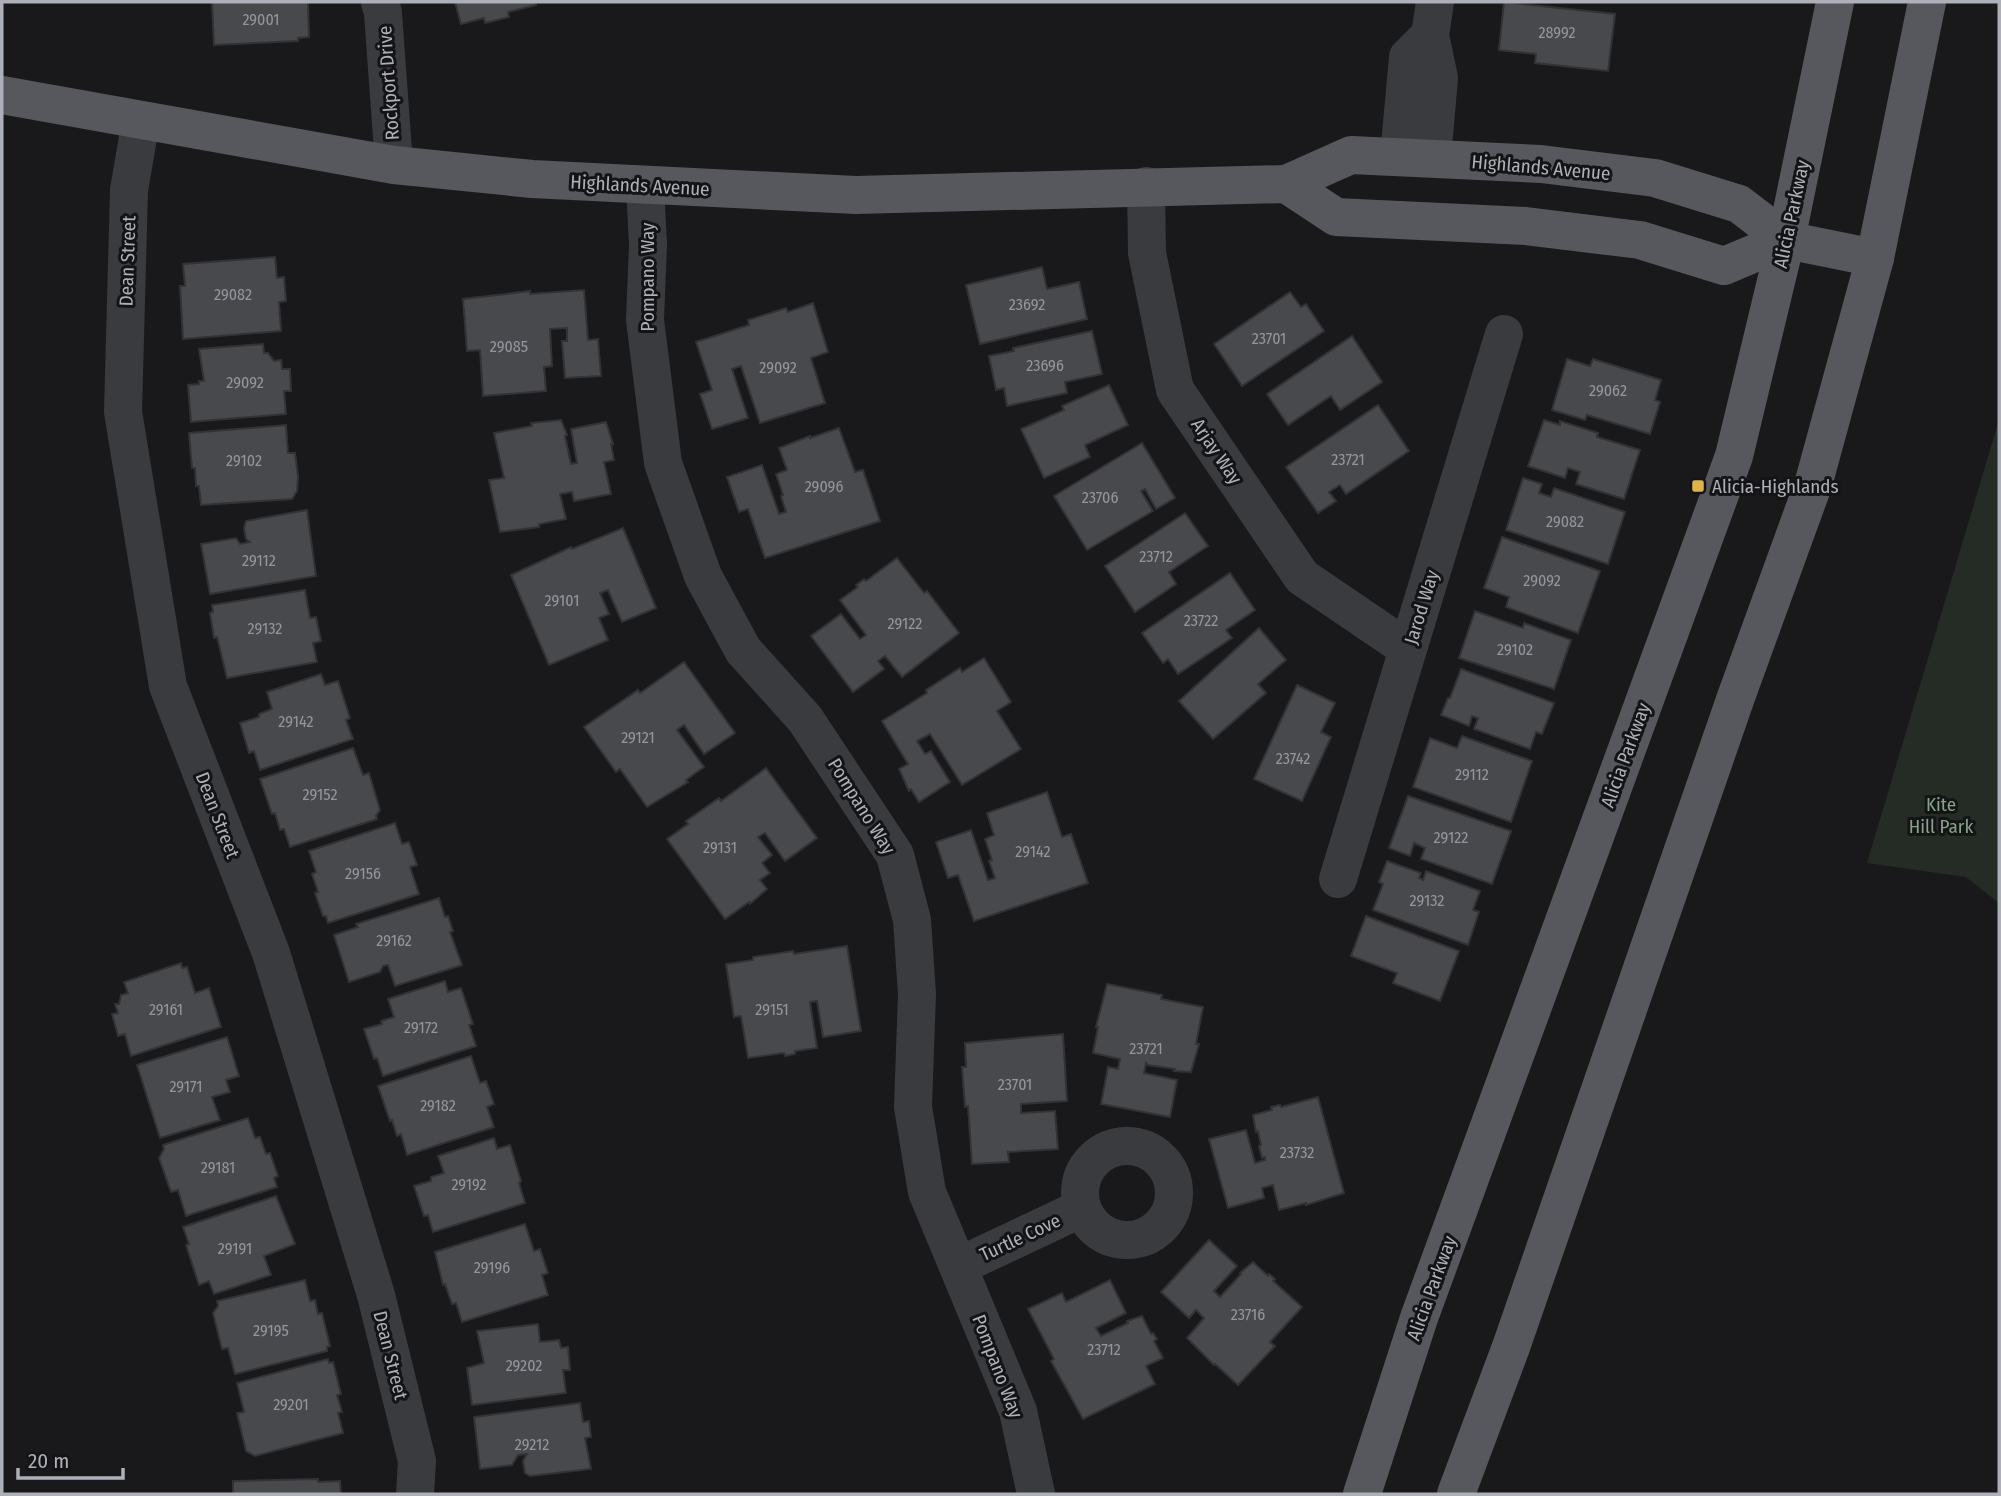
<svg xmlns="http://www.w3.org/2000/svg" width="2001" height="1496" font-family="'Fira Sans Condensed',sans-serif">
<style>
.green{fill:#252c26}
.building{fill:#48494d;stroke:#333336;stroke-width:2}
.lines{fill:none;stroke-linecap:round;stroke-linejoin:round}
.minor{stroke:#3a3b3f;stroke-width:38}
.major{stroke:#56585e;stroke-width:38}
.poi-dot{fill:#dfb24c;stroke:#141416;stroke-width:2.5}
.labels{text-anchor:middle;stroke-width:6;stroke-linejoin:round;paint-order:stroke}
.number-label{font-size:16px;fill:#94969e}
.street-label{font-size:19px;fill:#adb0b9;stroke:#141416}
.poi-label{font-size:19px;fill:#adb0b9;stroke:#141416;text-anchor:start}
.park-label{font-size:19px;fill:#86a288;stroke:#141416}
</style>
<rect width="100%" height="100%" fill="#19191b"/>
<!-- green -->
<path class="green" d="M1999,420V903L1966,877L1867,863Z"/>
<!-- building -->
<g class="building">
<path d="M212,2H308L309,37L298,38V41L214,45Z"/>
<path d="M455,2H535L536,5L508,12L509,17L485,23L484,18L461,24Z"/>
<path d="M1504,2L1615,14L1608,71L1535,63L1536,54L1499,50Z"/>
<path d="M275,257L277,278L284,277L286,301L279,302L281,331L183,339L180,286H185L183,264Z"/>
<path d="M1042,267L1047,289L1079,282L1087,319L980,344L966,285Z"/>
<path d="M584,290L588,340L598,339L601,376L565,378L562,341H567V328L550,329L552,366L544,367L546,391L483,396L480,350L467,351L463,299L530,291V294Z"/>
<path d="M1290,292L1301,307L1306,304L1324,331L1242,386L1214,344Z"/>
<path d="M813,303L828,352L811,358L825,403L760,423L741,366L732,369L748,418L712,429L700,394L712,390L696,342L749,325L748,320L786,308L788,312Z"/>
<path d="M1092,331L1102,374L1065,382L1067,393L1007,406L1004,388L996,390L989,356L1014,351L1013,348Z"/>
<path d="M1352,336L1382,382L1340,410L1331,396L1288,425L1267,394Z"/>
<path d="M263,344L264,353H268L274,361L281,360L282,369H290L291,391H284L286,414L191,422L188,385L199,384V381H204L199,349Z"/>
<path d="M1567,359L1590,366L1593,359L1661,380L1655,400L1660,402L1650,434L1587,415L1585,420L1552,410Z"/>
<path d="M1109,385L1128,425L1085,445L1090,457L1044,478L1021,429L1064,410L1062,406Z"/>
<path d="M1378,405L1409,451L1346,494L1340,485L1329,492L1336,501L1318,513L1286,467Z"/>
<path d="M561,420L567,435L565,436L571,464L577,463L571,429L606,422L613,444H611L614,460L604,462L611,494L574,501L572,492L560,494L566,519L539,524V527L500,532L489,480L504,478L494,433L532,426L531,423Z"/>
<path d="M1544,420L1560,425V421L1598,433L1597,437L1640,450L1624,499L1576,484L1580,472L1568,468L1565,478L1528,466Z"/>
<path d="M286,425L288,453H295L298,476L297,491L292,499L201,505L199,486H196L195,468H192L189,433Z"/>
<path d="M839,428L855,472L863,470L880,521L765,558L748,509L739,512L727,477L762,465L779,514L786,512L781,496L783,495L776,474L787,470L779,448L810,436V438Z"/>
<path d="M1142,443L1175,498L1156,509L1145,489L1141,491L1153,511L1087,550L1054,496Z"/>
<path d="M1523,478L1542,484L1539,493L1551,497L1554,488L1625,512L1608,564L1506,530Z"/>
<path d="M307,510L316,576L210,594L201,544L236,538L240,544L250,542L246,539L244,528L246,521Z"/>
<path d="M1185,513L1208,546L1169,572L1176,584L1135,612L1105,566Z"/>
<path d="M623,528L656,608L622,622L608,590L600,593L609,614L599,618L608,640L549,665L511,575L571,547L572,549Z"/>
<path d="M1502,537L1600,571L1578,633L1506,607L1509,597L1484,588Z"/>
<path d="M897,558L924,593L927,591L959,633L902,677L885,656L878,661L884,669L853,692L811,636L841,614L860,639L866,635L840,600L858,587L856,585L864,579L866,581Z"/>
<path d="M1230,573L1255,610L1226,630L1232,638L1178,674L1168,659L1163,663L1142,633Z"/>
<path d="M305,590L310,618L316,617L321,641L313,643L317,662L227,678L217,637L214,638L210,613L213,612L212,605Z"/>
<path d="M1475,611L1523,628L1524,623L1571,640L1554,689L1459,658Z"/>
<path d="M1259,628L1286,660L1258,684L1266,693L1213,739L1179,701Z"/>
<path d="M984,658L1011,702L997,711L1021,749L962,785L930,734L917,741L925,754L931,751L950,782L919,802L911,789L909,791L899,769L908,764L882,721L927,693L926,690L960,668L962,672Z"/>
<path d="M684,662L735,733L704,754L684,725L677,730L704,767L686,780L688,782L647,807L620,769L616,772L584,727L638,690L640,693Z"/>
<path d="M1461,669L1554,703L1542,734L1536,732L1530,749L1474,729L1478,718L1472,716L1469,726L1441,715L1448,698H1450Z"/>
<path d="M321,674L325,685L338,681L350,718L346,720L353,739L260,770L254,751L249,753L240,723L259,717V714L272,709L267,692Z"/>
<path d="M1297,685L1335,703L1321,732L1331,737L1302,801L1254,779Z"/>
<path d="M1462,736L1532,761L1511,822L1413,787L1430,738L1457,748Z"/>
<path d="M353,748L363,775L369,773L380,810L376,816L377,819L290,847L284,829L280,830L275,813L272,814L260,779Z"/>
<path d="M766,768L817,838L785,861L765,833L758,837L772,855L762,863L770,873L760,880L767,889L750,904L749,902L725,919L667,839L688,824L686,821L719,798L721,801Z"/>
<path d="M1047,792L1062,837L1071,834L1088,883L974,921L958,875L948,878L936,842L971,830L988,880L995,878L989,861L992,860L985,839L994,835L987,813Z"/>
<path d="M1408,796L1511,831L1492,884L1421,859L1425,848L1414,843L1410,856L1389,848Z"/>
<path d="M395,823L402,844L409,842L417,865L410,867L419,894L328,923L326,916H323L315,893L318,892L312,874L316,872L309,851Z"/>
<path d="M1387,861L1421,873L1419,878L1423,880L1426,871L1480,891L1473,910L1479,912L1468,945L1373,910L1383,884L1379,882Z"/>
<path d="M439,898L445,917L448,916L453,931L450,932L462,965L395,986L388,965L383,966L380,972L349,982L334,935L358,927L356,924Z"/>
<path d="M1366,916L1459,951L1440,1001L1393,983L1397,973L1351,956Z"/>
<path d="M847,946L861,1031L823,1037L817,1001L810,1002L817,1048L795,1051V1054L785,1056L784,1053L748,1058L741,1016L734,1017L726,964L753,960V957L793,951L794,954Z"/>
<path d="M181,963L182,968L187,967L195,993L209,988L221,1027L131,1056L125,1034L118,1036L112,1014L118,1013L115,1004H119L121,995L128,993L124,982Z"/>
<path d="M445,981L448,992L461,988L473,1024L469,1025L476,1046L383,1076L377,1058L374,1059L364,1029L382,1024L381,1021L394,1017L388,999Z"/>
<path d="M1107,984L1162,995L1161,999L1203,1007L1196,1044H1199L1191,1072L1174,1071L1175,1069L1148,1065L1146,1063L1144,1073L1177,1080L1170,1117L1101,1104L1108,1067L1118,1069L1120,1059L1093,1053L1098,1027H1096Z"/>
<path d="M1063,1034L1067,1101L1021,1104V1113L1055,1111L1058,1149L1008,1152L1009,1162L972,1164L968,1106L965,1107L962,1067H966L965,1043Z"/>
<path d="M227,1037L239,1076L226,1080L230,1092L212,1097L220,1120L160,1138L137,1065Z"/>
<path d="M471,1056L480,1083L486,1081L494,1104L487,1107L494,1127L407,1155L401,1134L397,1136L392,1120L390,1121L378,1086Z"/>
<path d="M1318,1097L1344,1193L1306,1205V1203L1279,1210L1273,1185L1262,1188L1264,1198L1228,1208L1209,1139L1246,1130L1255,1163L1265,1160V1157L1262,1158L1259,1146L1261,1145L1258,1131L1256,1132L1253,1115L1272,1110L1271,1107L1280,1105L1281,1107Z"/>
<path d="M248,1118L255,1138L260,1137L266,1154L270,1153L278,1176L274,1178L277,1187L186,1216L178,1190L171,1192L159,1158L164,1149L163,1145Z"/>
<path d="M494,1138L497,1149L510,1145L521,1181L519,1183L525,1203L433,1232L428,1215L424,1216L414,1186L431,1181V1177L444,1173L438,1156Z"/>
<path d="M276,1196L295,1244L264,1256L271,1275L214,1294L209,1281L199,1285L186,1245L189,1244L183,1227Z"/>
<path d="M525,1224L534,1251L540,1249L548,1273L542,1275L548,1295L462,1322L456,1303L452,1304L445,1284L443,1285L435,1252Z"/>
<path d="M1209,1240L1237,1266L1214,1291L1220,1297L1241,1274L1240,1273L1253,1262L1268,1276L1269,1274L1275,1279L1273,1281L1302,1307L1270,1342L1275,1346L1238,1385L1215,1364L1214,1365L1187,1338L1204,1318L1196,1310L1189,1318L1161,1292Z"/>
<path d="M305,1280L310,1301L315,1300L318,1314L322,1313L330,1346L327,1347V1351L235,1374L228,1348L222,1349L213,1313L218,1306L217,1301Z"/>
<path d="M1110,1280L1126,1313L1096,1328L1101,1336L1128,1323L1127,1321L1142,1316L1151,1334L1153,1333L1157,1339L1154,1341L1163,1358L1146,1366L1155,1384L1083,1419L1051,1361L1054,1359L1028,1309L1062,1293L1066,1302Z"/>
<path d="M538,1324L540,1342L559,1340L561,1348L568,1347L570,1370H563L566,1393L472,1405L467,1368L484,1363L477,1331Z"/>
<path d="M328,1359L329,1363L333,1362L341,1394L337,1395L342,1412L338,1413L343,1433L255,1456L246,1451L237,1413L244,1412L237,1383Z"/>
<path d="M580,1403L583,1422L589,1421L591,1437L585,1438L591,1469L530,1476L525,1473L523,1461L527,1454L518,1455L512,1465L480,1469L474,1417Z"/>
<path d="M318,1479V1482L340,1481L341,1494H233V1481Z"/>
</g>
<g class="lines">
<!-- minor -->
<g class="minor">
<path d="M380,2L383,13L394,165"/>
<path d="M141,120L129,190L123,412L168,686L271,953L376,1295L417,1461L415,1494"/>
<path d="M1399,157L1408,57L1430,35"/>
<path d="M1432,158L1439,78L1430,35L1435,2"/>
<path d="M645,185L648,245L645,320L663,463L703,576L743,650L805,719L895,855L912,920L917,994L913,1107L927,1192L1018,1411L1036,1494"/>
<path d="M1146,186L1147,253L1175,390L1302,577L1408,649"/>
<path d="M1338,879L1504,334"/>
<circle cx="1127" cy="1193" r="47"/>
<path d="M959,1266L1082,1208"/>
</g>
<!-- major -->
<g class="major">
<path d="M2,95L394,165L532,179L856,195L1286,184L1351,155L1541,164L1655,178L1739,204L1786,240L1875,258"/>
<path d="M1286,184L1336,217L1526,226L1640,240L1724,266L1786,240"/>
<path d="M1362,1494L1419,1318L1734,456L1786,240L1835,2"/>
<path d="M1456,1494L1511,1347L1736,697L1813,485L1875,258L1927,2"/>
</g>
</g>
<!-- markers -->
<rect class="poi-dot" x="1691" y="479" width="14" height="14" rx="3.5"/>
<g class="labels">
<!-- number labels -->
<g class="number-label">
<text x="261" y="25">29001</text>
<text x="1557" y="38">28992</text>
<text x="233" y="300">29082</text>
<text x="1027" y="310">23692</text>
<text x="1269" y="344">23701</text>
<text x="509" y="352">29085</text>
<text x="1045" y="371">23696</text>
<text x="778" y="373">29092</text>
<text x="245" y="388">29092</text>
<text x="1608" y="396">29062</text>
<text x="1348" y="465">23721</text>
<text x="244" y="466">29102</text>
<text x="824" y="492">29096</text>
<text x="1100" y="503">23706</text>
<text x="1565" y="527">29082</text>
<text x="1156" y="562">23712</text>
<text x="259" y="566">29112</text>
<text x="1542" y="586">29092</text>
<text x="562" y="606">29101</text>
<text x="1201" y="626">23722</text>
<text x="905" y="629">29122</text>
<text x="265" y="634">29132</text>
<text x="1515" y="655">29102</text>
<text x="296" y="727">29142</text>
<text x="638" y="743">29121</text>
<text x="1293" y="764">23742</text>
<text x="1472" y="780">29112</text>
<text x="320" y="800">29152</text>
<text x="1451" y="843">29122</text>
<text x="720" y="853">29131</text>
<text x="1033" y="857">29142</text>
<text x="363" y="879">29156</text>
<text x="1427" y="906">29132</text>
<text x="394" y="946">29162</text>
<text x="166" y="1015">29161</text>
<text x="772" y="1015">29151</text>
<text x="421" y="1033">29172</text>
<text x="1146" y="1054">23721</text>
<text x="1015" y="1090">23701</text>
<text x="186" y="1092">29171</text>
<text x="438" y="1111">29182</text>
<text x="1297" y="1158">23732</text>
<text x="218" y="1173">29181</text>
<text x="469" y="1190">29192</text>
<text x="235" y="1254">29191</text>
<text x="492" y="1273">29196</text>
<text x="1248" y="1320">23716</text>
<text x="271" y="1336">29195</text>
<text x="1104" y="1355">23712</text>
<text x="524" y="1371">29202</text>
<text x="291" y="1410">29201</text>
<text x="532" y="1450">29212</text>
</g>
<!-- street labels -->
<g class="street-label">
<text transform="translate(388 83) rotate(-94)" y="7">Rockport Drive</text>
<text transform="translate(1541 167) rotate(5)" y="7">Highlands Avenue</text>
<text transform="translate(640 185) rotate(3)" y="7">Highlands Avenue</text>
<text transform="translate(1791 214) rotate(-78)" y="7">Alicia Parkway</text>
<text transform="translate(127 261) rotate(-88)" y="7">Dean Street</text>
<text transform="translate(647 277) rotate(-90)" y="7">Pompano Way</text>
<text transform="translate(1217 451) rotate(56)" y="7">Arjay Way</text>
<text transform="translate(1421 607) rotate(-73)" y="7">Jarod Way</text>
<text transform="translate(1625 755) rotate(-70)" y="7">Alicia Parkway</text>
<text transform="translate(862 806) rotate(58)" y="7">Pompano Way</text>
<text transform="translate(218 815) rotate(69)" y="7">Dean Street</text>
<text transform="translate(1020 1237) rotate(-25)" y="7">Turtle Cove</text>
<text transform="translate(1431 1288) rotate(-70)" y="7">Alicia Parkway</text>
<text transform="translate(391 1355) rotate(76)" y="7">Dean Street</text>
<text transform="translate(998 1366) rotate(69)" y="7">Pompano Way</text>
</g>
<!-- poi labels -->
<g class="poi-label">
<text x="1712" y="493">Alicia-Highlands</text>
</g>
<!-- park labels -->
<g class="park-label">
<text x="1941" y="811">Kite<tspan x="1941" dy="22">Hill Park</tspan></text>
</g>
</g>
<!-- border -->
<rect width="2001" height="1496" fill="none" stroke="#adb0b9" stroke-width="7"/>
<!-- scale -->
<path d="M18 1468v10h105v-10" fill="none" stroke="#adb0b9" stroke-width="3.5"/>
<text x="28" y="1468" font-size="21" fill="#adb0b9" stroke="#141416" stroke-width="5" paint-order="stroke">20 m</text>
</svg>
